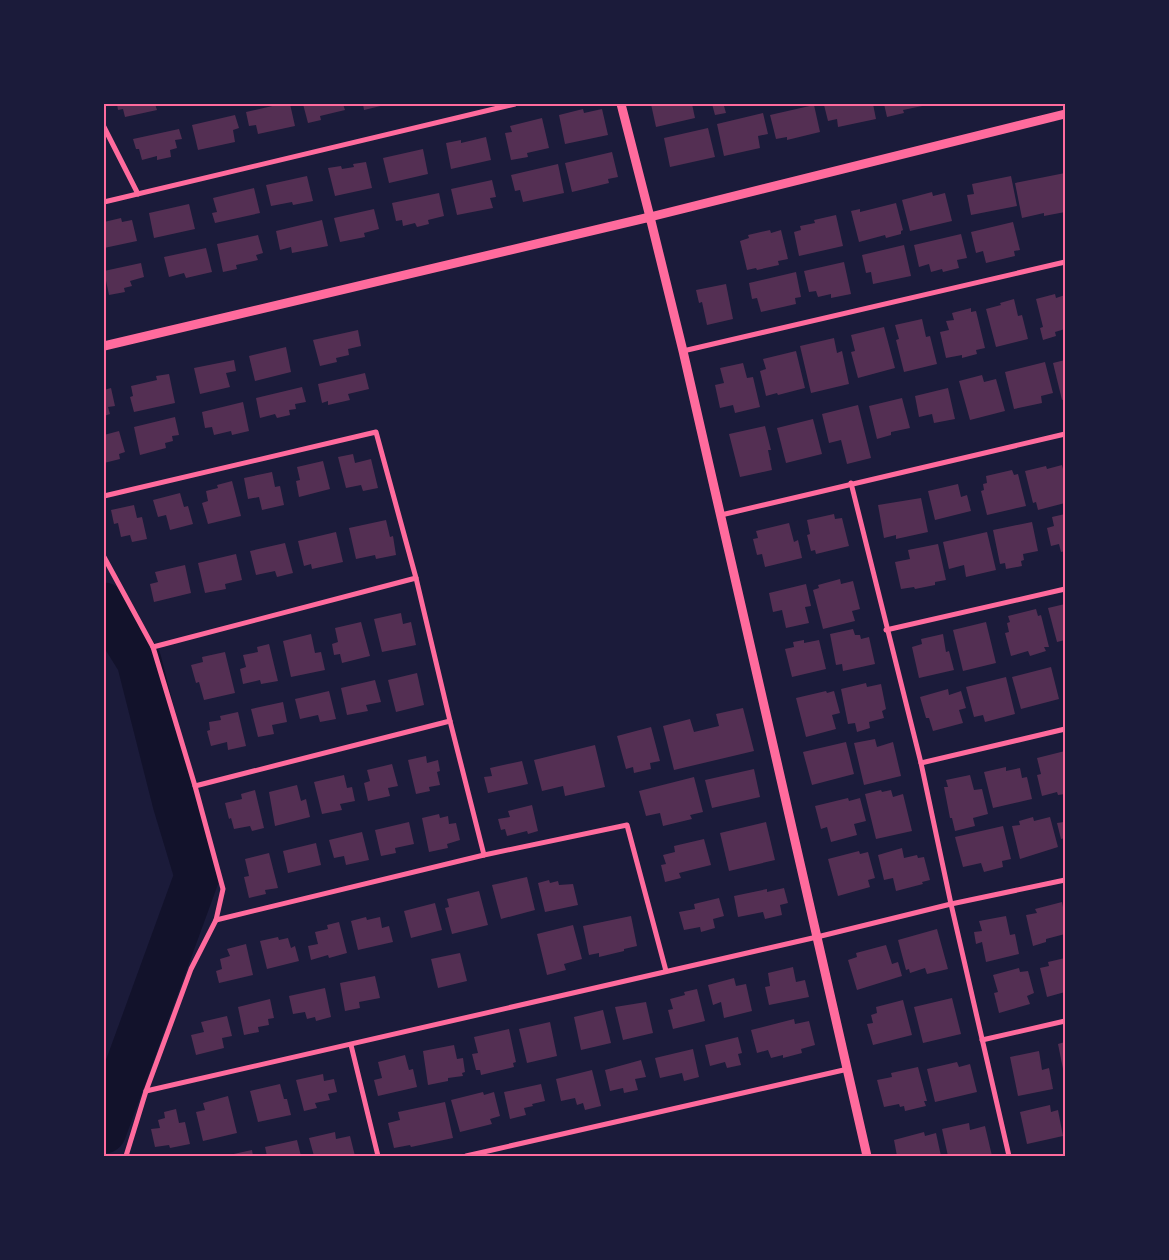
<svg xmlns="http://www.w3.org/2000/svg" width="1169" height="1260" font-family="'DM Sans',sans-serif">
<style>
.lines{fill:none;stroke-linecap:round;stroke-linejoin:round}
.river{stroke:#12122b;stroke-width:45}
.building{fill:#542f53}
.minor{stroke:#ff6b9d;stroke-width:5}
.tertiary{stroke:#ff6b9d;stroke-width:9}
.neatline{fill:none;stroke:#ff6b9d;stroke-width:2}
</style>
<rect width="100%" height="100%" fill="#1b1b3a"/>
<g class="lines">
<!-- river -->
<path class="river" d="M104,605L139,661L175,803L197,876L104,1131"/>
</g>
<!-- building -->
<g class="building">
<path d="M117,104H155L157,110L125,117L123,109L118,110Z"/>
<path d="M281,104H290L295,126L258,134L256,125L249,126L246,112Z"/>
<path d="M303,104H343L345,110L320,116L321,120L308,123Z"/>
<path d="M363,104H389L364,110Z"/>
<path d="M651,104H692L695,118L656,127Z"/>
<path d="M712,104H729V105L724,106L726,113L715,115Z"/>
<path d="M828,104H873L876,119L838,127L837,119L828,121L824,105Z"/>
<path d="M884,104H927V105L903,110L904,113L887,117Z"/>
<path d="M814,105L820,132L787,140V137L776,139L770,115Z"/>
<path d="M583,109L584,113L602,109L608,135L565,144L559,115Z"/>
<path d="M763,113L768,134L758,136L760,148L724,156L717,124Z"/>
<path d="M235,115L239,128L233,130L235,142L198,150L192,125Z"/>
<path d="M542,118L549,148L527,153L528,157L511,160L505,133L512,132L510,126Z"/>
<path d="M708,128L715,157L670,167L664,138Z"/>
<path d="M179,129L182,139L175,140L177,148L170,150L171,157L157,160V156L142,160L139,149H136L133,139Z"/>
<path d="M486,137L491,160L451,169L446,143L461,140V143Z"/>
<path d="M423,149L428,174L389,183L383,158Z"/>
<path d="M612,152L618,177L608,179L609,183L572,192L565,163Z"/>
<path d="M366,162L372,188L335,196L328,168L341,166L342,169L354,167L353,164Z"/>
<path d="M558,164L564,193L523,202L520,190L515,191L511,175Z"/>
<path d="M1065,173V212L1044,216V213L1022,218L1015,183Z"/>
<path d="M307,176L313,201L293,205L292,202L271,206L266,185Z"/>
<path d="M1011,176L1017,206L971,215L967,195L974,194L972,184Z"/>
<path d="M492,180L496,197L490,198L493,208L457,215L451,189Z"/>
<path d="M254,188L260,213L215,223L212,213L217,212L213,198Z"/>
<path d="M932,192L933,196L945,193L952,221L910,231L902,200Z"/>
<path d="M439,193L444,216L428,220L429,224L417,227L415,223L403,226L402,220L396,221L392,203Z"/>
<path d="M896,203L903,230L901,231V234L886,238L885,235L859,242L851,211L860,209V212Z"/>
<path d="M189,204L195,229L154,238L149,213Z"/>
<path d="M374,209L379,229L364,233L365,237L340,242L334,218Z"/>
<path d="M836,215L843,246L799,256L794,232L801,230L800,226L815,223L814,220Z"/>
<path d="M121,218L122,222L132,220L137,241L104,248V222Z"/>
<path d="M322,220L328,246L292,253L291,247L280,250L276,231Z"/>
<path d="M1013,222L1020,250L1014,251L1015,256L986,263L983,251L976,253L971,232Z"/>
<path d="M770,230L771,233L781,230L788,259L778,261L779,265L757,270L756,268L747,270L740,241L749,238L748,235Z"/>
<path d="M961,234L967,258L957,260L959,268L943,272L942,269L931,272L929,264L919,267L914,245Z"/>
<path d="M258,235L263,253L256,255L258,260L236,265L237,269L223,272L217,244Z"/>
<path d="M904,245L911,276L873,284L871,272L866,273L862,255Z"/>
<path d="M206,248L212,272L186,278L184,273L169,277L164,257Z"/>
<path d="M844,262L851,294L831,298V294L818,297L816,291L809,292L804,271Z"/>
<path d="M141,263L144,277L130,281L132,286L124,288L125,292L109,295L104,271Z"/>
<path d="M796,272L801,297L795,298L796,304L761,312L757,298L752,299L749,283Z"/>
<path d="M726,284L733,319L707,325L702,302L699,303L696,290Z"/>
<path d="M1055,294L1056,298L1065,295V329L1055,332L1056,336L1043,340L1040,328L1043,327L1036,299Z"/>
<path d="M1014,299L1018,316L1022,315L1028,339L996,347L986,309L1001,305L1000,303Z"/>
<path d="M971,308V312L976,311L985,348L976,350L977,354L962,358V355L946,358L940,332L949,330L946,321L954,320L952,313Z"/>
<path d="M922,319L926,337L930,336L937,364L904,372L896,340L899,339L895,325Z"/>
<path d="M884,327L895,368L858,378L851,352L855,351L851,335Z"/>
<path d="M358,330L361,346L348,349L349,355L336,358L337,362L320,366L313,340Z"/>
<path d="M834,338L837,353L842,351L849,384L811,393L800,346Z"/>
<path d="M286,347L291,372L255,381L249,356Z"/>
<path d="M796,351L805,388L778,395L777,393L766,396L760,371L766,369L763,359Z"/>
<path d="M234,360L236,371L226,373L230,387L200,394L194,368Z"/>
<path d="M1065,360V399L1062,400L1053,363Z"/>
<path d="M1045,362L1053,393L1041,396L1042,403L1014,409L1005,372Z"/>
<path d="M743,363L747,378L753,377L760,407L735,413L733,405L720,408L715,385L724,383L720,368Z"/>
<path d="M365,373L369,389L348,394L350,400L328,405V401L322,403L318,384Z"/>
<path d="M169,374L175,403L134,412L130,397L133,396L131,386L157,380L156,376Z"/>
<path d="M982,375L984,382L996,379L1005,411L970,420L959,381Z"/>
<path d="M302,387L306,402L295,404L296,409L289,410L290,415L277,418L275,414L260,418L256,398Z"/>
<path d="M111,388L115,406L108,407L110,414L104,416V390Z"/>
<path d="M948,388L955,419L934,423L932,414L919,417L915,396Z"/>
<path d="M902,398L910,428L891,432V435L877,439L869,406Z"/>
<path d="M243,402L249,431L232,435L231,431L214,435L212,427L205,428L202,412Z"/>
<path d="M858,405L871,458L847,464L841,440L829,443L822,414Z"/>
<path d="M175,417L179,435L172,436L173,441L165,443L166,448L140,455L134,427Z"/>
<path d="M813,419L822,454L786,463L777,428Z"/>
<path d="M765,426L771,450H768L772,470L740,477L729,434Z"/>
<path d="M119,431L125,452L119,454L120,459L104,463V435Z"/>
<path d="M353,454L355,463L371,459L378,488L363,491L361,485L346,488L338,457Z"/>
<path d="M323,461L330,489L299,497L296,481L300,480L297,467Z"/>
<path d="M1062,465L1065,477V503L1038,510L1036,502L1033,503L1025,471L1046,466L1047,469Z"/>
<path d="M1012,470L1014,475L1018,474L1026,506L987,515L981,491L984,490L983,484L987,483L986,476Z"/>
<path d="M272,472L275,487L280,486L284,505L262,510L259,497L248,499L244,478Z"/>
<path d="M232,481L241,516L208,524L202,503L208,501L206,491L218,488L217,485Z"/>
<path d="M958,484L961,497L967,495L971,511L935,520L928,491Z"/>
<path d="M180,493L184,507L188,506L193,524L170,530L166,515L158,517L153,500Z"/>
<path d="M921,498L928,532L896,539V535L884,538L878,505Z"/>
<path d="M134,505L137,518L142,517L147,539L132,542L130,535L121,537L118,523L114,524L111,510Z"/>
<path d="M834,514L835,519L842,518L849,546L816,554L815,550L811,551L807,535L810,534L807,520Z"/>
<path d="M1065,514V551L1061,552L1059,544L1051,546L1047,528L1054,526L1052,517Z"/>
<path d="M386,520L390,537L393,536L396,555L376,559L375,555L356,559L349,528Z"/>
<path d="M1032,522L1038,551L1023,554L1024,560L1021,561L1022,566L1006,569L1005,563L1000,564L993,530Z"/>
<path d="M789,523L794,542L798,540L802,558L765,567L762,554L757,555L753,539L758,538L756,531Z"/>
<path d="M336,532L343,562L312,569L311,564L304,566L298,541Z"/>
<path d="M987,532L996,570L966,577L964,565L949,569L943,542Z"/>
<path d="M285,543L293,573L277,577L275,571L256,575L250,551Z"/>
<path d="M938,544L946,580L935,582V585L915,589L914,587L901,589L895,562L910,559L908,550Z"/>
<path d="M236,554L242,580L225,584L226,589L205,593L198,563Z"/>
<path d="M185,565L191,593L154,602L150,584L158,582L155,572Z"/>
<path d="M840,579L841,584L853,581L860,609L852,611L855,621L823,629L813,590L819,588L818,585Z"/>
<path d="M806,584L811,606L805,607L809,623L786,628L782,610L773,612L769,593Z"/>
<path d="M1065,604V640L1057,642L1048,608Z"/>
<path d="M1036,609L1038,616L1041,615L1049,647H1044L1046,651L1030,656L1028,651L1011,656L1005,633L1009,632L1007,623L1010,622L1008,616Z"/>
<path d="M401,613L403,624L411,622L416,645L382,652L374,619Z"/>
<path d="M361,622L370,656L342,663L340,654L334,655L332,644L338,642L335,628Z"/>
<path d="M986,622L996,663L963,671L953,630Z"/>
<path d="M853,629L855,635H860L861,639L869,637L875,664L843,671L842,664L836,665L830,634Z"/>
<path d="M311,634L315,653L321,652L325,670L291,677L283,641Z"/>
<path d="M943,634L946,652L949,651L954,670L919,678L912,647L922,644L921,639Z"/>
<path d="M804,640V643L819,640L826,669L792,677L785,649L794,647L793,642Z"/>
<path d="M269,644L278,681L261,684L260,680L243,684L240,669L246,667L243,655L258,652L257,647Z"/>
<path d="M225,652L235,693L204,700L199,682L196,683L191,665L203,662L202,657Z"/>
<path d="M1051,667L1059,699L1021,709L1012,677Z"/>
<path d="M417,673L424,705L396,712L388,680Z"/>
<path d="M1006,677L1015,714L985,722L983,715L974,717L966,687Z"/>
<path d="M375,680L381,702L366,705L368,711L347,715L341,688Z"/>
<path d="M866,683L867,687L881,684L886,709L882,711L884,718L869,722L870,728L857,732L855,723L848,724L841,689Z"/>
<path d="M948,689L949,695L961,691L966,708L959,710L963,723L933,731L929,718H926L920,697Z"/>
<path d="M329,691L336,719L320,722L318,715L300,719L295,699Z"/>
<path d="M826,691L827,693L834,691L840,713L832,715L836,729L806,737L796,698Z"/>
<path d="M283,702L287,722L272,725L274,734L258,737L251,709Z"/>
<path d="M743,708L754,751L674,770L663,726L690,719L694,732L719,726L716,714Z"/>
<path d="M238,712L246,746L228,750L227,742L211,746L207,731L210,730L209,722L221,720L220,716Z"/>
<path d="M651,727L660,761L650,763L651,769L634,773L633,767L626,769L617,736Z"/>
<path d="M875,739L877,747L893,742L901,776L864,785L854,743Z"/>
<path d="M846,742L854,774L812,785L803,752Z"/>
<path d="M595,745L605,787L565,796L563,786L542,791L534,760Z"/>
<path d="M1065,751V794L1058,795L1057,792L1042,796L1037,775L1041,774L1037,758Z"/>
<path d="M426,756L427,763L438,760L440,771L437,772L440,785L429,787L430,791L416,794L408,760Z"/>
<path d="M522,761L528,784L488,793L484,777L492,776L490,768Z"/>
<path d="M392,764L398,786L388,788L390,796L368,801L364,783L370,781L367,770Z"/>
<path d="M1006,767V771L1020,768L1022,778L1027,777L1032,799L993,808L984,772Z"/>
<path d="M754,769L760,797L712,808L705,780Z"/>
<path d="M344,775L347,788L352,787L355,801L340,804L342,810L322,814L314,782Z"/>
<path d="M970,775L974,790L982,789L988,814L973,818L975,826L955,831L952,818H950L944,787H948L946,780Z"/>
<path d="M694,777L703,812L690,815L692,819L663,826L660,813L646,816L639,791Z"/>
<path d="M297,785L301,801L306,799L310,817L275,826L269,792Z"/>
<path d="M255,790L264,828L252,831L250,826L234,829L231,818L229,819L225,803L242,799L241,794Z"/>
<path d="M881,790L882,792L891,790L893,797L903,794L912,831L876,839L865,794Z"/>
<path d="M848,798L849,801L860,798L866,821L854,824L857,835L831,842L827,827L821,829L815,806Z"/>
<path d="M532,805L538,831L528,834L527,831L507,836L505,829L501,830L498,819L510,817L508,811Z"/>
<path d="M1065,813V838L1061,839L1057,823L1064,822L1063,814Z"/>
<path d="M439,814L440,818L448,816L449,824L456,823L460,840L447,844L448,848L429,852L422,818Z"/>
<path d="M1033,817L1034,821L1050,817L1058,847L1020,859L1012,826L1020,825L1019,821Z"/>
<path d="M409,822L414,844L395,848L396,853L381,856L375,830Z"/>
<path d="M766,822L775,860L729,871L720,833Z"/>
<path d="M1003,826L1011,859L1002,861L1003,867L984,872L981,863L963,867L955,837Z"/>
<path d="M362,832L369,860L346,865L344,856L334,858L329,840Z"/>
<path d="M704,839L711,865L679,873L681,878L665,882L661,865L666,864L663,855L675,852L674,846Z"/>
<path d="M316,843L321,865L288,873L283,851Z"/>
<path d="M902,848L904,858L917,855L918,858L924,857L930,880L922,882L923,884L896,891L893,878L884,880L878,855Z"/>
<path d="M859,851L860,854L868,852L875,878L868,880L870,887L838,896L828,859Z"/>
<path d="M269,853L278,888L265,890L266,894L249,898L244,877L249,876L245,859Z"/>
<path d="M527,877L535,910L501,919L492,885Z"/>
<path d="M549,880L550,883L558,881L559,885L573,884L578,905L545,912L538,883Z"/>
<path d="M784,888L788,903L780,905L782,915L765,919L763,912L738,917L734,896L767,889V892Z"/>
<path d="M479,891L488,925L452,934L445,908L449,907L447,899Z"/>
<path d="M719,898L724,916L713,919L715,928L701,932L700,927L684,930L679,912L695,909L694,904Z"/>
<path d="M1062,902L1065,917V934L1046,939V942L1033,946L1026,915L1037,913L1035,909Z"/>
<path d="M435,903L442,930L411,938L404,911Z"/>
<path d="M631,916L637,946L624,949V951L599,957V953L589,955L583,926Z"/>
<path d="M1006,916L1010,935L1015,934L1019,954L986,962L982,942L976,944L974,932L982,931L979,921Z"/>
<path d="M366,917L367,920L380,917L382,928L389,926L393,942L358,950L351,921Z"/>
<path d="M339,922L347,953L329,958L328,955L311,960L308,946L318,944L315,932L328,929L327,925Z"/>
<path d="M573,925L582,959L564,964L566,970L547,975L537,934Z"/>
<path d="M937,929L948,969L927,974L925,968L910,973L909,969L906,970L898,940Z"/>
<path d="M278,937L279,940L288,938L291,948L295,946L299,961L267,969L260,941Z"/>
<path d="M246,944L253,975L219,983L216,971L222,969L220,959L230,956L227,949Z"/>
<path d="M886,945L892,964L898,962L902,976L857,990L848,960L857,957L856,953Z"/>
<path d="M460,953L467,981L438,988L431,959Z"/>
<path d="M1065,958V992L1047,997L1040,968L1049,966L1048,962Z"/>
<path d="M793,967L796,982L805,980L809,997L769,1005L765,987L770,986L768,973Z"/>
<path d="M1019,968L1020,972L1028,971L1034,993L1027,996L1030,1004L999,1013L994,993L998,992L993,975Z"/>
<path d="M375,976L380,998L359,1002L360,1008L345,1011L340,983Z"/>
<path d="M734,978L736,986L746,984L752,1011L724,1018L721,1002L713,1005L708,985Z"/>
<path d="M325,988L331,1017L316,1021L315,1017L307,1019L305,1012L293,1014L289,996Z"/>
<path d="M697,989L705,1021L673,1029L668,1010L673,1009L670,999L685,995L684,992Z"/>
<path d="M952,998L961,1034L923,1043L914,1007Z"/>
<path d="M270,999L274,1018L268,1019L269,1025L258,1027L259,1032L244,1035L238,1007Z"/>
<path d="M903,1000L912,1035L873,1045L867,1024L873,1023L871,1015L877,1013L876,1007Z"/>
<path d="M646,1002L653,1033L623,1040L615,1007Z"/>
<path d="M603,1010L611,1043L581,1050L574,1017Z"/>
<path d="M227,1016L232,1036L222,1038L224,1048L196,1055L191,1035L204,1032L201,1022Z"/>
<path d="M794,1019L795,1024L809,1021L815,1045L801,1049L802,1053L783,1058V1055L771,1058L768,1050L757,1053L751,1030Z"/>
<path d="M550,1022L557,1056L527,1063L519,1029Z"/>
<path d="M509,1029L516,1062L513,1063L514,1067L481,1075L480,1070H476L472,1054L478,1053L474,1037Z"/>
<path d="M738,1037L742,1053L738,1054L741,1065L727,1068L725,1062L710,1066L705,1045Z"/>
<path d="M1065,1042V1074H1064L1058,1044Z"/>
<path d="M454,1045L457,1059L463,1058L465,1072L462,1073L463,1076L448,1078V1081L428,1085L423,1051Z"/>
<path d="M693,1049L699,1077L684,1081L682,1073L660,1078L655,1058Z"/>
<path d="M1039,1051L1042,1070L1049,1068L1053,1089L1018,1096L1010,1057Z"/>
<path d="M405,1055L409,1070L413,1069L417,1087L378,1096L374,1080L382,1078L378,1062Z"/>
<path d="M641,1060L646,1077L635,1079L638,1090L624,1093L623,1088L610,1091L605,1070Z"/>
<path d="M957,1062L959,1067L970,1064L977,1092L935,1102L927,1069Z"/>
<path d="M918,1067L927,1101H924L926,1106L905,1111L904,1106L900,1107L899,1104L884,1107L877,1080L892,1077L891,1073Z"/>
<path d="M592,1070L601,1106L585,1110L583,1103L577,1105L575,1098L561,1101L556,1079Z"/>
<path d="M323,1074L324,1081L334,1079L337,1092L328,1094L330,1100L315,1103L317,1108L304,1111L296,1080Z"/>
<path d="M280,1084L284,1099H287L291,1115L258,1122L250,1091Z"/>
<path d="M541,1084L545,1101L532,1104L533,1106L524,1108L526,1115L510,1119L504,1092Z"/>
<path d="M483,1092L484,1095L494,1092L500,1116L490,1119L492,1124L460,1132L451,1100Z"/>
<path d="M228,1096L237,1133L203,1141L196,1112L205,1110L203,1103Z"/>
<path d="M445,1102L453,1138L411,1147L410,1145L394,1148L388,1123L400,1120L398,1112Z"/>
<path d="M1050,1105L1051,1112L1058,1110L1063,1136L1027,1144L1020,1112Z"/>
<path d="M176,1109L179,1123L185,1122L190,1144L170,1148L169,1145L155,1147L151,1129L160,1128L158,1120L165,1118L164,1112Z"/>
<path d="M969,1123L970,1130L985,1126L992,1156H948L942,1129Z"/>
<path d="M335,1132L336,1139L350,1136L355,1156H314L309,1138Z"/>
<path d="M924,1132L925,1136L936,1133L941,1156H897L894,1140Z"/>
<path d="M297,1140L301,1156H267L265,1147Z"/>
<path d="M252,1150L253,1156H229V1155Z"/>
</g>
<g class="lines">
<!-- minor -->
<g class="minor">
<path d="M104,127L138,194"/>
<path d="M104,202L515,104"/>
<path d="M683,351L1065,262"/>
<path d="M851,483L921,763L951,904L1009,1156"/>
<path d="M104,496L376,432L416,578L450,721L484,855"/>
<path d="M721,515L1065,434"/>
<path d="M104,557L153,647L195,786L223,889L216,920L191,969L146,1091L126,1156"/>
<path d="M886,630L1065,589"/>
<path d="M153,647L416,578"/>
<path d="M921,763L1065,729"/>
<path d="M195,786L450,721"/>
<path d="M216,920L484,855L627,825L666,971"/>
<path d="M982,1040L1065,1021"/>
<path d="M351,1045L378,1156"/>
<path d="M146,1091L817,937L951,904L1065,880"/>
<path d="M466,1156L848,1069"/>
</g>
<!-- tertiary -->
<g class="tertiary">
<path d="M621,104L650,217L1065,114"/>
<path d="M104,346L650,217L683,351L867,1156"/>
</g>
</g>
<!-- border -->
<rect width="1169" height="1260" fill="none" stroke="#1b1b3a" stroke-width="210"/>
<rect x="105" y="105" width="959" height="1050" class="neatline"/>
</svg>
